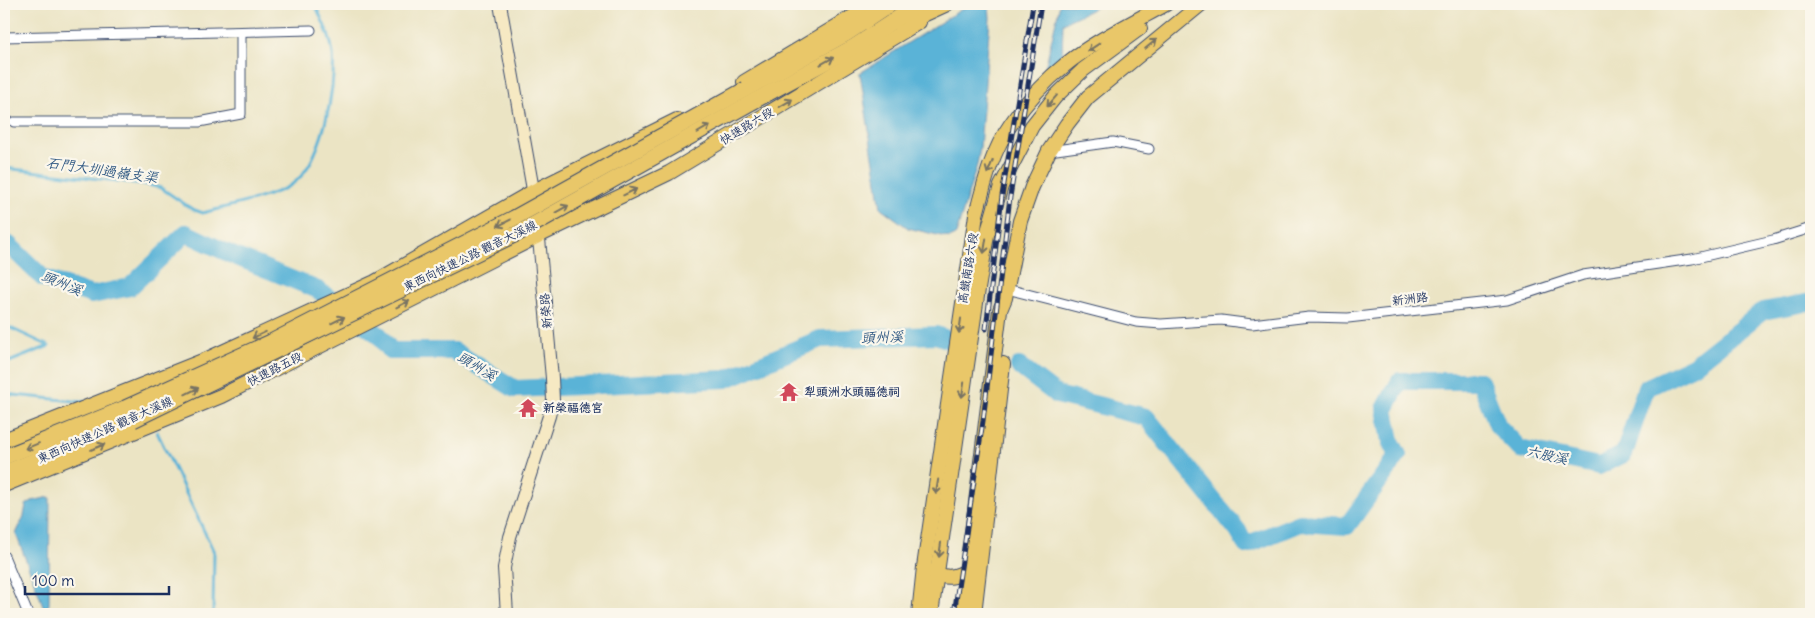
<svg xmlns="http://www.w3.org/2000/svg" width="1815" height="618" font-family="Delius,'LXGW WenKai TC',sans-serif">
<style>
.water{fill:#5ab3d7;stroke:#3a719a}
.lines{fill:none;stroke-linecap:round;stroke-linejoin:round}
.stream{stroke:#5ab3d7;stroke-width:3}
.river{stroke:#5ab3d7;stroke-width:18}
.street-casing{stroke:#3a4a6d;stroke-width:11}
.secondary-casing{stroke:#3a4a6d;stroke-width:14}
.primary-casing{stroke:#3a4a6d;stroke-width:16}
.highway-casing{stroke:#3a4a6d;stroke-width:17}
.street{stroke:#fff;stroke-width:9}
.secondary{stroke:#f6e9c3;stroke-width:12}
.primary{stroke:#e9c769;stroke-width:14}
.highway{stroke:#e9c769;stroke-width:15}
.rail-casing{stroke:#1b2f5e;stroke-width:5}
.rail{stroke:#fbf7ec;stroke-width:3;stroke-dasharray:9;stroke-linecap:butt}
.highway-bridge-casing{stroke:#3a4a6d;stroke-width:17;stroke-linecap:butt}
.highway-bridge{stroke:#e9c769;stroke-width:15}
.oneway{stroke:#787363}
.labels{text-anchor:middle;stroke-width:4.5;stroke-linejoin:round;paint-order:stroke}
.street-label{font-size:12px;fill:#1b2f5e;stroke:#fbf7ec}
.poi-label{font-size:12px;font-weight:bold;fill:#1b2f5e;stroke:#fbf7ec;text-anchor:start}
.water-label{font-size:14px;font-style:italic;fill:#2e5782;stroke:#fbf7ec}
</style>
<rect width="100%" height="100%" fill="#fbf7ec"/>
<filter id="ink" filterUnits="userSpaceOnUse"><feTurbulence type="fractalNoise" baseFrequency=".02" numOctaves="2"/><feDisplacementMap in="SourceGraphic" scale="10" xChannelSelector="R" yChannelSelector="G"/><feConvolveMatrix kernelMatrix="1 2 1 2 8 2 1 2 1" color-interpolation-filters="sRGB"/></filter>
<filter id="wash" filterUnits="userSpaceOnUse"><feTurbulence type="fractalNoise" baseFrequency=".0096" numOctaves="4" result="noise"/><feDisplacementMap in="SourceGraphic" scale="20" xChannelSelector="R" yChannelSelector="G"/><feGaussianBlur stdDeviation="1.12" result="paint"/><feColorMatrix in="noise" values="0 0 0 0 0 0 0 0 0 0 0 0 0 0 0 0 0 1.4 0 .05"/><feComposite in="paint" operator="in"/></filter>
<g filter="url(#wash)">
<rect width="100%" height="100%" fill="#ebe4c4"/>
<!-- water -->
<g class="water">
<path d="M970,4H989L990,18L980,148L977,165L956,234L950,238L908,228L881,208L860,73Z"/>
<path d="M1060,4H1103L1063,23L1062,60L1045,68Z"/>
<path d="M50,497L49,605L44,608L16,534L24,516L26,505L32,501Z"/>
</g>
<g class="lines">
<!-- stream -->
<g class="stream">
<path d="M4,168L144,184L161,188L192,209L203,213C228,206 270,198 291,185C322,165 336,89 333,54C331,36 322,21 315,4"/>
<path d="M4,325L49,346L4,364"/>
<path d="M4,394L84,402"/>
<path d="M157,432L214,552L213,614"/>
</g>
<!-- river -->
<g class="river">
<path d="M4,244H8L43,278L92,295L130,287L186,233L232,255L318,290L379,335L391,351H454L515,389L726,379L820,339L936,335L953,341"/>
<path d="M1019,366L1057,395L1146,417L1238,531L1246,545L1300,523L1347,526L1398,455L1391,441L1385,409L1400,381H1480L1498,426L1520,449L1599,466L1624,454L1646,388L1693,366L1763,311L1811,302"/>
</g>
</g>
</g>
<g filter="url(#ink)">
<g class="lines">
<!-- street casing -->
<g class="street-casing">
<g id="street">
<path d="M4,37L311,30"/>
<path d="M14,122H199L241,114V32"/>
<path d="M1049,151L1113,142L1149,149"/>
<path d="M1007,289L1136,322L1161,324L1221,320L1252,324L1309,317L1348,318L1507,300L1583,275L1692,259L1773,240L1811,228"/>
<path d="M4,556L28,614"/>
</g>
</g>
<!-- secondary casing -->
<g class="secondary-casing">
<g id="secondary">
<path d="M500,4L535,201"/>
<path d="M507,614L504,568L510,537L549,416L553,400L552,378L538,228"/>
</g>
</g>
<!-- primary casing -->
<g class="primary-casing">
<g id="primary">
<path d="M744,82L874,4"/>
<path d="M4,440L205,360L375,282L534,191L677,120"/>
<path d="M4,485L221,396L538,236L669,173L919,22"/>
<path d="M936,573C947,580 957,576 967,571"/>
<path d="M919,614L924,567L976,215C984,184 992,151 1011,124C1026,102 1045,81 1065,65C1093,42 1134,22 1166,4"/>
<path d="M931,614L978,289L987,235L1001,186L1032,126L1055,97L1083,70L1140,28"/>
<path d="M962,614L1000,310L1005,298L1020,221L1032,187L1049,151L1067,124L1088,97L1201,4"/>
<path d="M974,614L1003,364"/>
</g>
</g>
<!-- highway casing -->
<g class="highway-casing">
<g id="highway">
<path d="M900,25L946,4"/>
<path d="M746,89L846,34L891,4"/>
<path d="M754,101L855,46L919,4"/>
<path d="M4,457L125,408"/>
<path d="M4,473L133,420"/>
</g>
</g>
<!-- street -->
<use href="#street" class="street"/>
<!-- secondary -->
<use href="#secondary" class="secondary"/>
<!-- primary -->
<use href="#primary" class="primary"/>
<!-- highway -->
<use href="#highway" class="highway"/>
<!-- rail casing -->
<g class="rail-casing">
<g id="rail">
<path d="M986,329L1002,196L1033,4"/>
<path d="M954,614L983,421L1010,197L1041,4"/>
</g>
</g>
<!-- rail -->
<use href="#rail" class="rail"/>
<!-- highway-bridge casing -->
<g class="highway-bridge-casing">
<g id="highway-bridge">
<path d="M125,408L271,342L514,218L746,89"/>
<path d="M133,420L520,232L754,101"/>
</g>
</g>
<!-- highway-bridge -->
<use href="#highway-bridge" class="highway-bridge"/>
</g>
<!-- one-way arrows -->
<defs><path id="oneway-shaft" d="M-6 0H5M1.5-3L5.5 0L1.5 3" fill="none" stroke-width="1.6" stroke-linecap="round" stroke-linejoin="round" transform="scale(1.25)"/></defs>
<g class="oneway">
<use href="#oneway-shaft" transform="translate(1151 44) rotate(-39)"/>
<use href="#oneway-shaft" transform="translate(1094 47) rotate(147)"/>
<use href="#oneway-shaft" transform="translate(827 61) rotate(-29)"/>
<use href="#oneway-shaft" transform="translate(1052 101) rotate(131)"/>
<use href="#oneway-shaft" transform="translate(786 103) rotate(-31)"/>
<use href="#oneway-shaft" transform="translate(704 129) rotate(-30)"/>
<use href="#oneway-shaft" transform="translate(990 167) rotate(112)"/>
<use href="#oneway-shaft" transform="translate(630 192) rotate(-26)"/>
<use href="#oneway-shaft" transform="translate(562 209) rotate(-29)"/>
<use href="#oneway-shaft" transform="translate(504 223) rotate(153)"/>
<use href="#oneway-shaft" transform="translate(985 246) rotate(99)"/>
<use href="#oneway-shaft" transform="translate(403 304) rotate(-27)"/>
<use href="#oneway-shaft" transform="translate(338 320) rotate(-26)"/>
<use href="#oneway-shaft" transform="translate(960 326) rotate(98)"/>
<use href="#oneway-shaft" transform="translate(259 335) rotate(155)"/>
<use href="#oneway-shaft" transform="translate(963 390) rotate(99)"/>
<use href="#oneway-shaft" transform="translate(192 391) rotate(-26)"/>
<use href="#oneway-shaft" transform="translate(32 446) rotate(158)"/>
<use href="#oneway-shaft" transform="translate(98 447) rotate(-23)"/>
<use href="#oneway-shaft" transform="translate(937 487) rotate(99)"/>
<use href="#oneway-shaft" transform="translate(940 550) rotate(98)"/>
</g>
</g>
<!-- icons -->
<defs>
<g id="temple-bare" transform="scale(1.5)"><path d="M0-6L5-2H3V0L6.5 2.5H4V6H1.5V3h-3V6H-4V2.5H-6.5L-3 0V-2H-5Z" fill="#d1495b" stroke="#fbf7ec" stroke-width="2.5" paint-order="stroke"/></g>
</defs>
<g fill-rule="evenodd">
<use href="#temple-bare" x="789" y="392"/>
<use href="#temple-bare" x="528" y="408"/>
</g>
<g class="labels">
<!-- street labels -->
<g class="street-label">
<text transform="translate(747 126) rotate(-31)" y="4">快速路六段</text>
<text transform="translate(470 256) rotate(-26)" y="4">東西向快速公路 觀音大溪線</text>
<text transform="translate(968 268) rotate(-81)" y="4">高鐵南路六段</text>
<text transform="translate(1410 299) rotate(-7)" y="4">新洲路</text>
<text transform="translate(546 311) rotate(-95)" y="4">新榮路</text>
<text transform="translate(275 369) rotate(-27)" y="4">快速路五段</text>
<text transform="translate(105 430) rotate(-24)" y="4">東西向快速公路 觀音大溪線</text>
</g>
<!-- poi labels -->
<g class="poi-label">
<text x="804" y="396">犁頭洲水頭福德祠</text>
<text x="543" y="412">新榮福德宮</text>
</g>
<!-- water labels -->
<g class="water-label">
<text transform="translate(102 170) rotate(8)" y="5">石門大圳過嶺支渠</text>
<text transform="translate(62 283) rotate(23)" y="5">頭州溪</text>
<text transform="translate(882 337) rotate(-2)" y="5">頭州溪</text>
<text transform="translate(477 366) rotate(31)" y="5">頭州溪</text>
<text transform="translate(1547 455) rotate(12)" y="5">六股溪</text>
</g>
</g>
<!-- margin -->
<rect width="1815" height="618" fill="none" stroke="#fbf7ec" stroke-width="20"/>
<!-- scale -->
<path d="M25 586v8h144v-8" fill="none" stroke="#1b2f5e" stroke-width="2.5"/>
<text x="32" y="586" font-size="15" fill="#1b2f5e" stroke="#fbf7ec" stroke-width="4" paint-order="stroke">100 m</text>
</svg>
